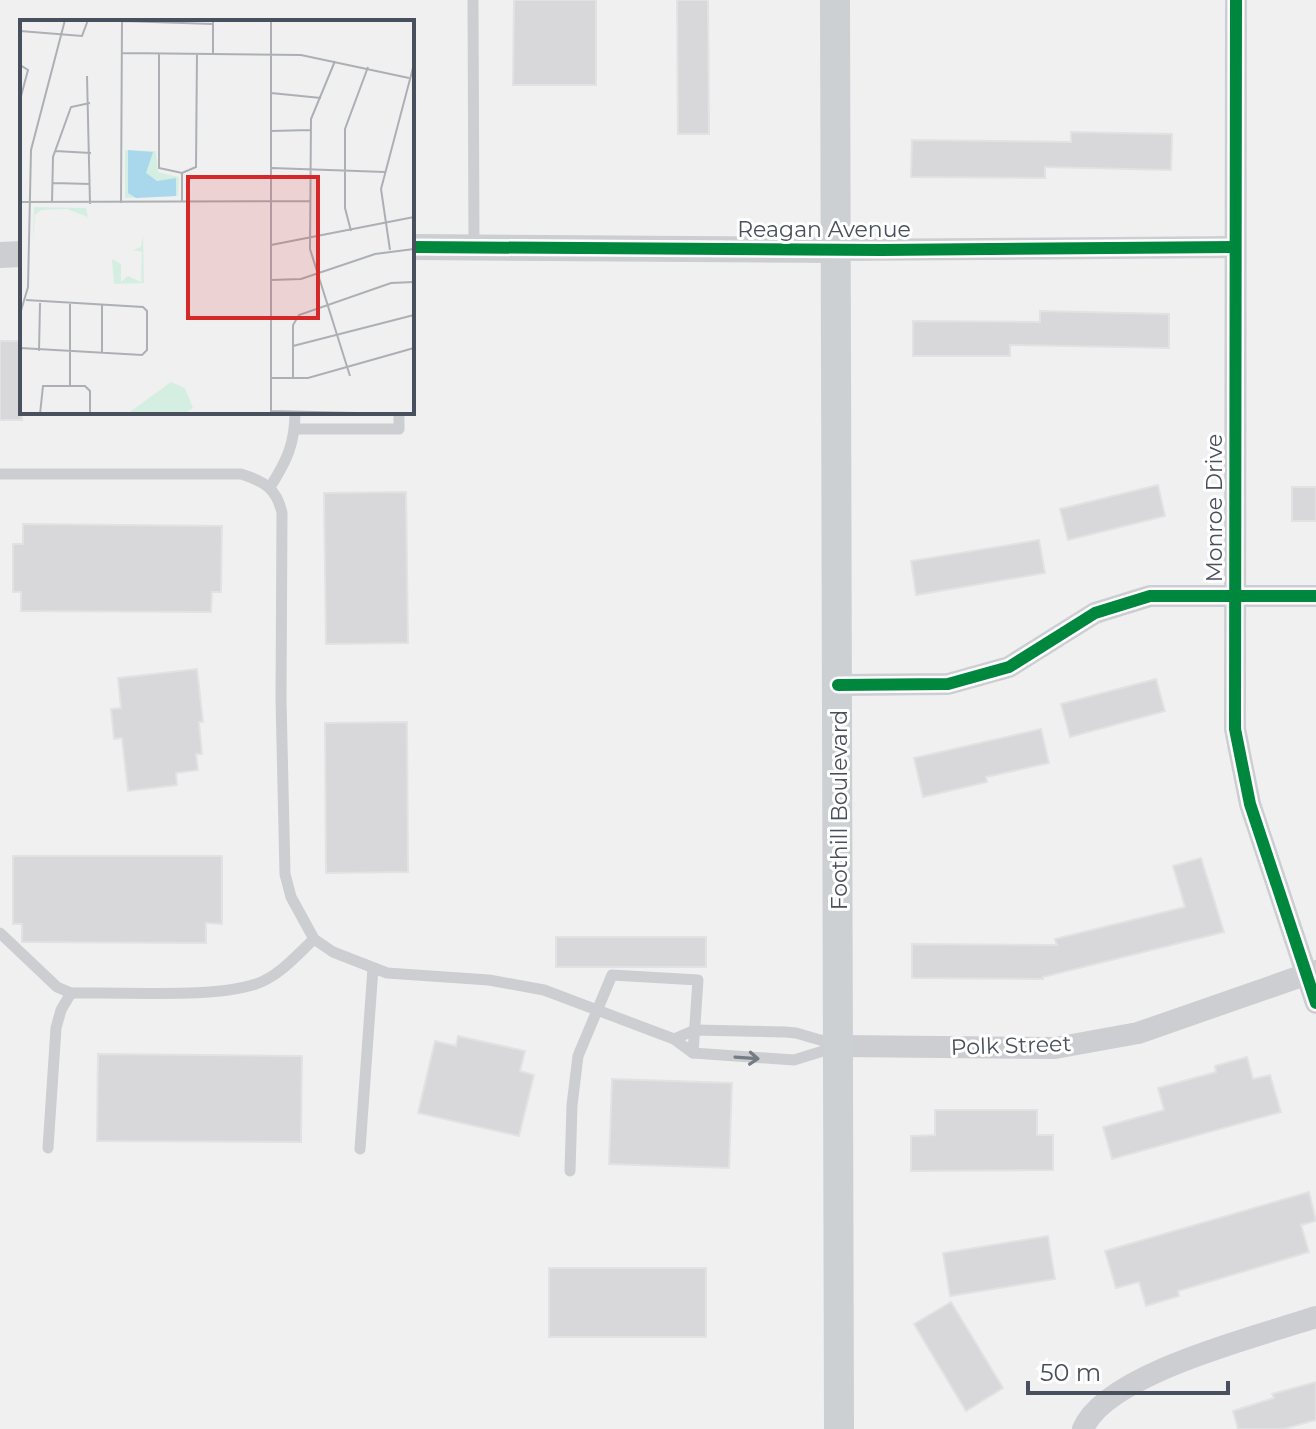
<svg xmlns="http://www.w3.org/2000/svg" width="1316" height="1429" font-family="Montserrat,sans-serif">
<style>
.building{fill:#d8d8da;stroke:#e1e2e3;stroke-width:2}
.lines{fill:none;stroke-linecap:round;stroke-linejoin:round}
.service{stroke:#ccced1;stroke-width:11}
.minor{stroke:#ccced1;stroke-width:22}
.tertiary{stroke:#ccced1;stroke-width:26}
.secondary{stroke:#cdd0d3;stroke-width:30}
.cycleway-casing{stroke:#fff;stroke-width:17}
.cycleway{stroke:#00873e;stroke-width:12}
.oneway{stroke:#767c85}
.labels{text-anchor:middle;stroke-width:6;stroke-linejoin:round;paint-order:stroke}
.street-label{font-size:22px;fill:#47505c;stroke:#fff}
.inset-road{fill:none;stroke:#acb0b5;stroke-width:2}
.view{fill:#d62828;fill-opacity:0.15;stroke:#d62828;stroke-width:4}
.inset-edge{fill:none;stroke:#47505c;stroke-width:4}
</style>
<rect width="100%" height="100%" fill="#f0f0f0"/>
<!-- building -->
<g class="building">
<path d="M514,0H596V85H513Z"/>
<path d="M677,0H708L709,134H678Z"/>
<path d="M1071,132L1172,134L1171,170L1045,167V178L911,177L912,140L1071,142Z"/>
<path d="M1040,311L1169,314V348L1010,345V356H913V321L1040,322Z"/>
<rect x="0" y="341" width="22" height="79"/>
<path d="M1158,485L1165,516L1068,540L1060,509Z"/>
<rect x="1292" y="487" width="24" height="34"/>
<path d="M406,492L408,643L326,644L324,493Z"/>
<path d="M23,524L222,526L221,592H212L211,612L21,611V592H13V544H23Z"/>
<path d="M1039,540L1045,573L916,595L911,561Z"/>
<path d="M197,669L203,722H199L202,754H196L198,770L176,773L177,785L128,791L122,738L114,739L111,709L121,708L118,678Z"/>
<path d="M1156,679L1165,711L1070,737L1061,704Z"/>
<path d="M407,722L408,872L326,873L325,723Z"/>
<path d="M1041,729L1049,763L986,777L987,782L923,797L914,758Z"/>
<path d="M13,856H222V924L206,923V943L22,942V924H13Z"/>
<path d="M1201,858L1224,932L1043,977V979L912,978V944L1057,945L1055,939L1185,907L1173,866Z"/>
<rect x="556" y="937" width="150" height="30"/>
<path d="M458,1036L525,1051L520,1071L534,1075L519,1136L418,1113L435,1041L456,1046Z"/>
<path d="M98,1054L302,1056L301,1142L97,1141Z"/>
<path d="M1247,1057L1253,1079L1270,1075L1281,1112L1112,1159L1103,1127L1164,1110L1158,1088L1216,1072L1215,1066Z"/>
<path d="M612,1079L732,1083L729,1168L609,1164Z"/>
<path d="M935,1110H1037V1135H1053V1170L911,1171V1136L935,1135Z"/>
<path d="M1309,1192L1316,1221L1301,1225L1309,1252L1178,1291L1179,1296L1146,1306L1139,1282L1116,1288L1105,1251Z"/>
<path d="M1048,1236L1055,1279L950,1296L943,1253Z"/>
<rect x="549" y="1268" width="157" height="69"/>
<path d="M951,1302L1003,1388L966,1411L914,1324Z"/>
<path d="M1316,1382V1420L1283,1429H1238L1233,1411L1274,1398L1272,1394Z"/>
</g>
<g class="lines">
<!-- service -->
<g class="service">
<path d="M473,0L474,247"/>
<path d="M295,429H399V412"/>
<path d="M0,474H241C264,481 277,489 282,513L281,699L285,874L291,897L314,939L333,952L387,973L489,980L544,990L674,1039L693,1053L794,1060L836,1047"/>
<path d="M270,487C287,461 295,443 295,412"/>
<path d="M0,933L57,987L71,993H88C135,992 214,998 256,984C279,976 296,956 314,939"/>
<path d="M674,1039L695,1030L785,1032L796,1033L834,1044"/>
<path d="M48,1148L56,1028L61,1010L71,993"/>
<path d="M360,1149L373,968"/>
<path d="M570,1171L572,1105L578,1056L612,975L698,980L693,1053"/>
</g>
<!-- minor -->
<g class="minor">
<path d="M1236,0L1235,729L1250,804L1316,1003"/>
<path d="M836,250L1235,247"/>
<path d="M838,685L948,684L1009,667L1095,613L1150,596H1316"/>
<path d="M840,1046L1055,1048L1138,1033L1316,971"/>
<path d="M1083,1429C1106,1373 1260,1336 1316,1317"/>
</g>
<!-- tertiary -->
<g class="tertiary">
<path d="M412,247L836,250"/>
<path d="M0,255L22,254"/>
</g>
<!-- secondary -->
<path class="secondary" d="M835,0L839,1429"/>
<!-- cycleway casing -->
<g class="cycleway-casing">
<g id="cycleway">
<path d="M1236,0L1235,729L1250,804L1316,1003"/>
<path d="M412,247L882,250L1235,247"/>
<path d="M838,685L948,684L1009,667L1095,613L1150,596H1316"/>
</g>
</g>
<!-- cycleway -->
<use href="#cycleway" class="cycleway"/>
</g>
<!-- one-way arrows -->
<defs><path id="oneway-shaft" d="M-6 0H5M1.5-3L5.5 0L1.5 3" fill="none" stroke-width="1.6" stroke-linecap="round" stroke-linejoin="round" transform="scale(2)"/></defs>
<use class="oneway" href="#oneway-shaft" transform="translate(747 1058) rotate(4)"/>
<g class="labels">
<!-- street labels -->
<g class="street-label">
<text x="824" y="237">Reagan Avenue</text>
<text transform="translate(1214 508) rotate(-90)" y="8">Monroe Drive</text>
<text transform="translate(839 810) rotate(-90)" y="8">Foothill Boulevard</text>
<text transform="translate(1011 1045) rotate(-2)" y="8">Polk Street</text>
</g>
</g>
<!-- overview -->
<g transform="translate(20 20)">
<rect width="394" height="394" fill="#f0f0f0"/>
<path d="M105,130L136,131L138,152L159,157L158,176L105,178ZM14,187L66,188L68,197L47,189L21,190L15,195L13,220ZM123,215L124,263L94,264L92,239L101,244V262L108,256L121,262L122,232L113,230L121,227ZM151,362L165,368L173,388L164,394H107Z" fill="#d4efe2"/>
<path d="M108,130L133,132L126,153L137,161L156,158V176L116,178L108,173Z" fill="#a9d8ec"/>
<path class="inset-road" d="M193,0V33M251,0V394M102,1L193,4M0,11L62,16L68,0M102,33L281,35L389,58M139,33V148L162,153L176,147L177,33M315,41L291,99L290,229L330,356M0,45L8,50L0,80M67,56L70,184M251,73L301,78M251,111L290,110M35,131L71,133M252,148L365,152M162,153V182M33,163L70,164M0,182L290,181M32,183L33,137L51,87L70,83M101,183L102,0M331,211L325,188V109L348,47M251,225L394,197M370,230L361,169L394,44M251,260L281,259L355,234L394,229M0,294L8,267L11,130L45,0M273,326L394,295M0,328L122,335L127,330V291L123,287L6,280M19,331L20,283M82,333V285M251,358H288L394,328M273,358V305L279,295L371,263L394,262M50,366V284M251,391L379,394M20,394L23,366H65L70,371V394"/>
<path class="view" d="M168,157H298V298H168Z"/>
<rect width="394" height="394" class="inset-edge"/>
</g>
<!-- scale -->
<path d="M1028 1381v12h200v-12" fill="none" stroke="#47505c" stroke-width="4"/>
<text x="1040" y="1381" font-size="24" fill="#47505c" stroke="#ffffff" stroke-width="6" paint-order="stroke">50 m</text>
</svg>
